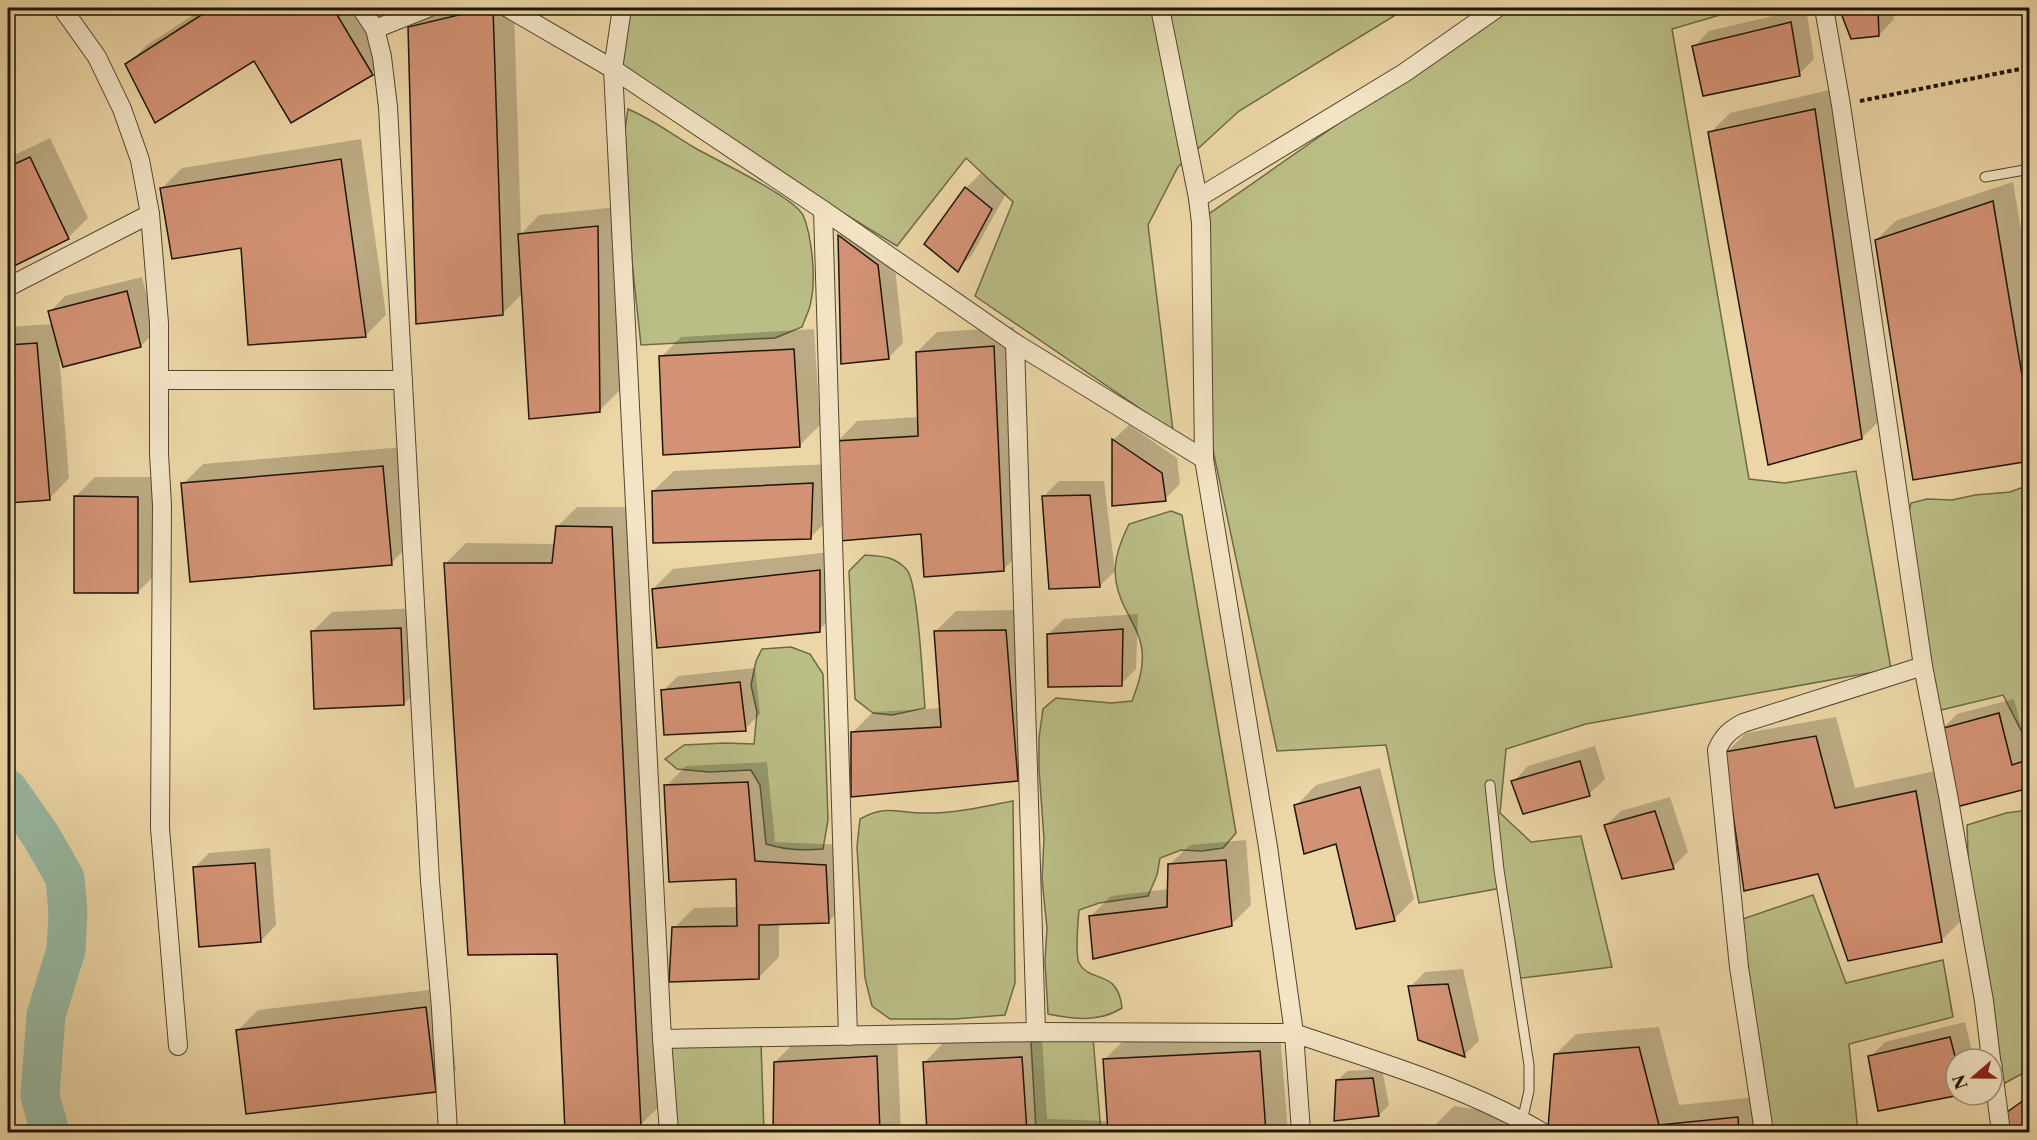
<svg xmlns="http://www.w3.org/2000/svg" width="2037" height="1140" font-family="'Libre Caslon Text',serif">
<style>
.green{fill:#babd84;stroke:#6c6946;stroke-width:1.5}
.shadow{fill:#0003}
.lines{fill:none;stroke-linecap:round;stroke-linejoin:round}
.river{stroke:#99baa3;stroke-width:39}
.building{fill:#d39275;stroke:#1d1508;stroke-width:1.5}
.service-casing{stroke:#514530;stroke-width:11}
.minor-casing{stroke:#514530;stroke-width:20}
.path{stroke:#1d1508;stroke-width:4;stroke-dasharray:4.5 3;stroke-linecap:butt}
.service{stroke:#f3e4c5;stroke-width:9}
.minor{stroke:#f3e4c5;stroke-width:18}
</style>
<rect width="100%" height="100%" fill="#ecd6a6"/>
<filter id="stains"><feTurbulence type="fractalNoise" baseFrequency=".00333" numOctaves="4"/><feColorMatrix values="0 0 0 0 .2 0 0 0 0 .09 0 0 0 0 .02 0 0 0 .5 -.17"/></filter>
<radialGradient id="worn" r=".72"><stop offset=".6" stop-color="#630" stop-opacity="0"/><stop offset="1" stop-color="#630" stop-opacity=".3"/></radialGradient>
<!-- green -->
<g class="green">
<path d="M627,8H1407L1239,111L1178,167L1148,225L1173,431L975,296L1013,202L966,158L897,246L622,77Z"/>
<path d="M1512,8H1744L1672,29L1749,479L1785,483L1856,471L1891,669L1586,724L1506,749L1500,813L1531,842L1581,836L1612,967L1513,979L1502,888L1419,903L1386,745L1277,751L1210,436L1203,218L1422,65Z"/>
<path d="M628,109C652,119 673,135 695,148C716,160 794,197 803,215C812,236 816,279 811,301C810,310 805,318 802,327L775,338L641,345L632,262L625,129Z"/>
<path d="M2029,485V736H2024L2003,695L1937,711L1906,521L1911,503L1927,499L1952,500L1975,495L2010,492Z"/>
<path d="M1171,511L1182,515L1236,833L1223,848L1202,851L1181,850L1160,858L1157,875L1148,896L1099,903L1079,910C1078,922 1075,953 1079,963C1090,984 1118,968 1122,1008C1098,1023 1074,1019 1048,1014L1045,961L1047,928L1042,879L1044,839L1039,769V738L1043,709L1056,698L1111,703L1132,701C1138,685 1144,668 1142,651C1141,637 1133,624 1127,612C1109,579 1113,556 1129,524Z"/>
<path d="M865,555C882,556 895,556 907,570C918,583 923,686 925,708L892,715L873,713L855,699L849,571Z"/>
<path d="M791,647L810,654L823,674L828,820L823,849C802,851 785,850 766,844L760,785L751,770L709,772L677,769L665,759L684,745L725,743L754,744L757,712L751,685L756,661L762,649Z"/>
<path d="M1013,801L1015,983L1005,1015L955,1019H890L872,1006L865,978L857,847L860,819C886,804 897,813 924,813C953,814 985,806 1013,801Z"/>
<path d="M2029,810V1070L2003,1084L1969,880L1967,825L2006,813Z"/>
<path d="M1813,895L1846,983L1943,960L1953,1017L1849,1044L1858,1132H1770L1734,922Z"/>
<path d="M1093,1038L1101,1132L1036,1130L1031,1042Z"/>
<path d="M761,1044L764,1132H676L670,1047Z"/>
</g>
<!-- shadow -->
<g class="shadow">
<path d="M204,8H365L392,53L372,73L291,121L254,59L127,65L147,45Z"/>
<path d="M430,8H514L521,234L539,215L618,207L620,390L599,411L523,293L502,314L410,28Z"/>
<path d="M1806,8L1814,59L1799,74L1694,47L1709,31Z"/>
<path d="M1841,8H1893L1894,19L1879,35L1852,37Z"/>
<path d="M1834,89L1882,418L1862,438L1710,133L1730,113Z"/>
<path d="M50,138L88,218L68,238L8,267V158Z"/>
<path d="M361,139L386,315L366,335L162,188L182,168Z"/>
<path d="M981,173L1006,194L972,255L957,270L966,188Z"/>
<path d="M2013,182L2030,283V460L1876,240L1897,220Z"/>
<path d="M854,221L893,249L903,343L888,358L842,362L839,236Z"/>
<path d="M142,277L156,330L141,346L59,353L69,478L49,499L8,501V327L53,324L50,312L65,296Z"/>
<path d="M1014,327L1024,549L1004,569L923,532L837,442L857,421L919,417L917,352L937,332Z"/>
<path d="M814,329L820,425L800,445L661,357L681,337Z"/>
<path d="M1129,425L1177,458L1180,484L1165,499L1113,504L1114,439Z"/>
<path d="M403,447L411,543L391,563L183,484L203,464Z"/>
<path d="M832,464L831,517L810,538L653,491L674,471Z"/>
<path d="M95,477H158V572L138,592L75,497Z"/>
<path d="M1059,481H1104L1115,571L1100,586L1044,496Z"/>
<path d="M577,507H632L661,1105L640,1125L559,952L446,563L466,543L556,544L557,527Z"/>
<path d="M840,551V610L819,630L653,589L673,569Z"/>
<path d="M421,608L424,684L404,704L312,632L332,612Z"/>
<path d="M1025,610L1038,760L1018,780L853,732L873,712L941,708L936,631L956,611Z"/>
<path d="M1138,614L1136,669L1121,684L1048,634L1064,619Z"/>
<path d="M755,668L760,714L745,729L663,691L678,676Z"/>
<path d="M2014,699L2027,751L2030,750V786L1942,729L1957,714Z"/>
<path d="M1836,717L1855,788L1936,771L1962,920L1942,940L1819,873L1726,753L1746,733Z"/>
<path d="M1595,746L1605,779L1589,794L1513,782L1528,766Z"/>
<path d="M767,762L775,842L846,845L848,901L828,922L779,923V957L759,977L674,928L694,908L738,907V877L666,786L686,766Z"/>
<path d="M1380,768L1414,899L1394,919L1337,842L1296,806L1316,785Z"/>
<path d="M1670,797L1688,852L1673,867L1605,826L1621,811Z"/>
<path d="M1246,840L1251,905L1231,925L1091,916L1111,896L1169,889V865L1190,845Z"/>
<path d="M270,848L276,925L261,941L194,868L209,853Z"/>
<path d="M1463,969L1479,1041L1464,1055L1410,987L1425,972Z"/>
<path d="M446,988L456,1070L435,1090L238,1030L258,1010Z"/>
<path d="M1965,1022L1974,1059H1956V1094L1870,1057L1885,1042Z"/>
<path d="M1659,1027L1679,1105L1757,1097L1759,1132H1561L1549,1127L1556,1054L1576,1034Z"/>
<path d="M1280,1032L1288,1132H929L924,1063L944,1042L1042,1037L1047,1119L1109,1121L1105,1059L1125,1039Z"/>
<path d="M897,1036L901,1132H775V1062L795,1042Z"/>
<path d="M1382,1069L1389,1105L1379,1115L1337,1081L1347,1071Z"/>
<path d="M2030,1092V1132H2010L2009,1113Z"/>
<path d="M1454,1106L1502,1113L1505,1132H1435L1434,1126Z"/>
</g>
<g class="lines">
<!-- river -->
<path class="river" d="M8,789L41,836L65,878L68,912L66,950L46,1015L40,1096L50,1132"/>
</g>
<!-- building -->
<g class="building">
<path d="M212,8H333L373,75L291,123L254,61L155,123L125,64Z"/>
<path d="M488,8H493L503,315L416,324L408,27Z"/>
<path d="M1839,8H1878L1879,36L1851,39Z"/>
<path d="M1791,22L1800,76L1703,96L1692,46Z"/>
<path d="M1815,109L1862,439L1768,465L1708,132Z"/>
<path d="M30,157L69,239L8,269V167Z"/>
<path d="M341,159L366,337L248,345L241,248L172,259L160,188Z"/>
<path d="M965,187L992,209L958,272L924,244Z"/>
<path d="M1993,201L2030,423V461L1913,480L1875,240Z"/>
<path d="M598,226L600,412L529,419L518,234Z"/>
<path d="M838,235L878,265L889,359L841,364Z"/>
<path d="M127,291L141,347L63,367L48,311Z"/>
<path d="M37,343L50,500L8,503V345Z"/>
<path d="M994,346L1004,571L924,577L921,534L840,541L835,441L918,436L916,352Z"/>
<path d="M794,349L800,447L663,455L659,356Z"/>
<path d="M1112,439L1162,473L1166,501L1112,506Z"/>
<path d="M383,466L392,565L190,582L181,483Z"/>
<path d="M813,483L811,539L653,543L652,491Z"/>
<path d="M1090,495L1100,587L1049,589L1042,496Z"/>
<path d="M74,496L138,497V593H74Z"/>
<path d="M556,526L612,527L641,1127L565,1131L557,954L468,955L444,563H552Z"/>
<path d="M820,570V632L657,648L652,589Z"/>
<path d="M401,628L404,705L314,709L311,631Z"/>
<path d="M1123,629L1122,686L1048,687L1047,634Z"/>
<path d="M1006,630L1018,781L851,797V732L941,727L934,631Z"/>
<path d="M740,682L746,731L664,735L661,690Z"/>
<path d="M1999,713L2012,765L2030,759V788L1956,807L1940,729Z"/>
<path d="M1816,736L1835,808L1916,791L1942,942L1848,961L1818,874L1744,891L1724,752Z"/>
<path d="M1580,761L1590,796L1523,814L1511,781Z"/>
<path d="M748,782L755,861L826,865L829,923L759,925V979L669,982L672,927L737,926L736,879L669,882L664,785Z"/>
<path d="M1360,787L1395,921L1356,929L1336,844L1304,854L1294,805Z"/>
<path d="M1655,811L1674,869L1622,879L1604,825Z"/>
<path d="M1226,860L1232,926L1093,959L1089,916L1167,907L1168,864Z"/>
<path d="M255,863L261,942L199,947L193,867Z"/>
<path d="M1448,984L1465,1057L1418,1040L1408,986Z"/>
<path d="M426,1007L436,1092L246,1114L236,1030Z"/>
<path d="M1950,1037L1956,1060V1095H1960L1878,1111L1868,1056Z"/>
<path d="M1639,1047L1659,1125L1738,1117L1739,1132H1557L1548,1128L1554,1054Z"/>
<path d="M1260,1051L1266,1132H1108L1103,1059Z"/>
<path d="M877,1056L880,1132H773L774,1062Z"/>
<path d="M1022,1057L1027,1132H927L923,1062Z"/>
<path d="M1373,1078L1379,1116L1334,1121L1336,1080Z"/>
<path d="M2030,1096V1132H2009L2007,1112Z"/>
<path d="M1433,1126L1480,1132H1434Z"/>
</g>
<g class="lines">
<!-- service casing -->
<g class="service-casing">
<g id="service">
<path d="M1985,177L2030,169"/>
<path d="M1490,785L1499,870L1529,1065V1091L1522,1121"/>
</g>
</g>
<!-- minor casing -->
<g class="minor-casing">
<g id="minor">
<path d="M62,8L97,57L122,109L140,160L150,214L159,323V454L162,505L160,828L178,1046"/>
<path d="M361,8L375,29L382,57L388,107L430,881L441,1009L448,1132"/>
<path d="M508,8L613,69L823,210L1015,343L1204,459"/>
<path d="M622,8L613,69L662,1039L1036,1032L1294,1033L1301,1132"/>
<path d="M1160,8L1198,198L1201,223L1204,459L1268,847L1294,1033C1378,1062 1466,1087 1542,1132"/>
<path d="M1824,8L1841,105L1923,666L1948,795L1984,1001L1991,1059"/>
<path d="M375,29L428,8"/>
<path d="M1198,198L1404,73L1497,8"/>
<path d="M823,210L848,1036"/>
<path d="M8,287L150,214"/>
<path d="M1015,343L1036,1032"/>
<path d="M159,380H403"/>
<path d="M662,1039L669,1132"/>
<path d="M1992,1063L2001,1132"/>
<path d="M1764,1132L1739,967L1717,750C1723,736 1730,730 1743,723L1923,666"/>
</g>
</g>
<!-- path -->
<path class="path" d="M1860,101L2030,67"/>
<!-- service -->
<use href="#service" class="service"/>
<!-- minor -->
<use href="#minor" class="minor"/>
</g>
<!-- margin -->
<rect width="2037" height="1140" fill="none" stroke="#ecd6a6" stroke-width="30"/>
<rect x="9" y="9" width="2019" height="1122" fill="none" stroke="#1d1508" stroke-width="3"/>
<rect x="15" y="15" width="2007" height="1110" fill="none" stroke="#1d1508" stroke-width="1.5"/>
<!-- north arrow -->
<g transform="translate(1974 1077) rotate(250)"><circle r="28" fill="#f3e4c5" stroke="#9d9179" stroke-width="1.5"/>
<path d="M0-4.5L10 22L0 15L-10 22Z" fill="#8f2418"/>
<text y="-9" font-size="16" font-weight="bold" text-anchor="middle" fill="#1d1508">N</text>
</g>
<rect width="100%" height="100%" filter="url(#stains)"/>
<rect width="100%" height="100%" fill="url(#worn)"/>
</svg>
